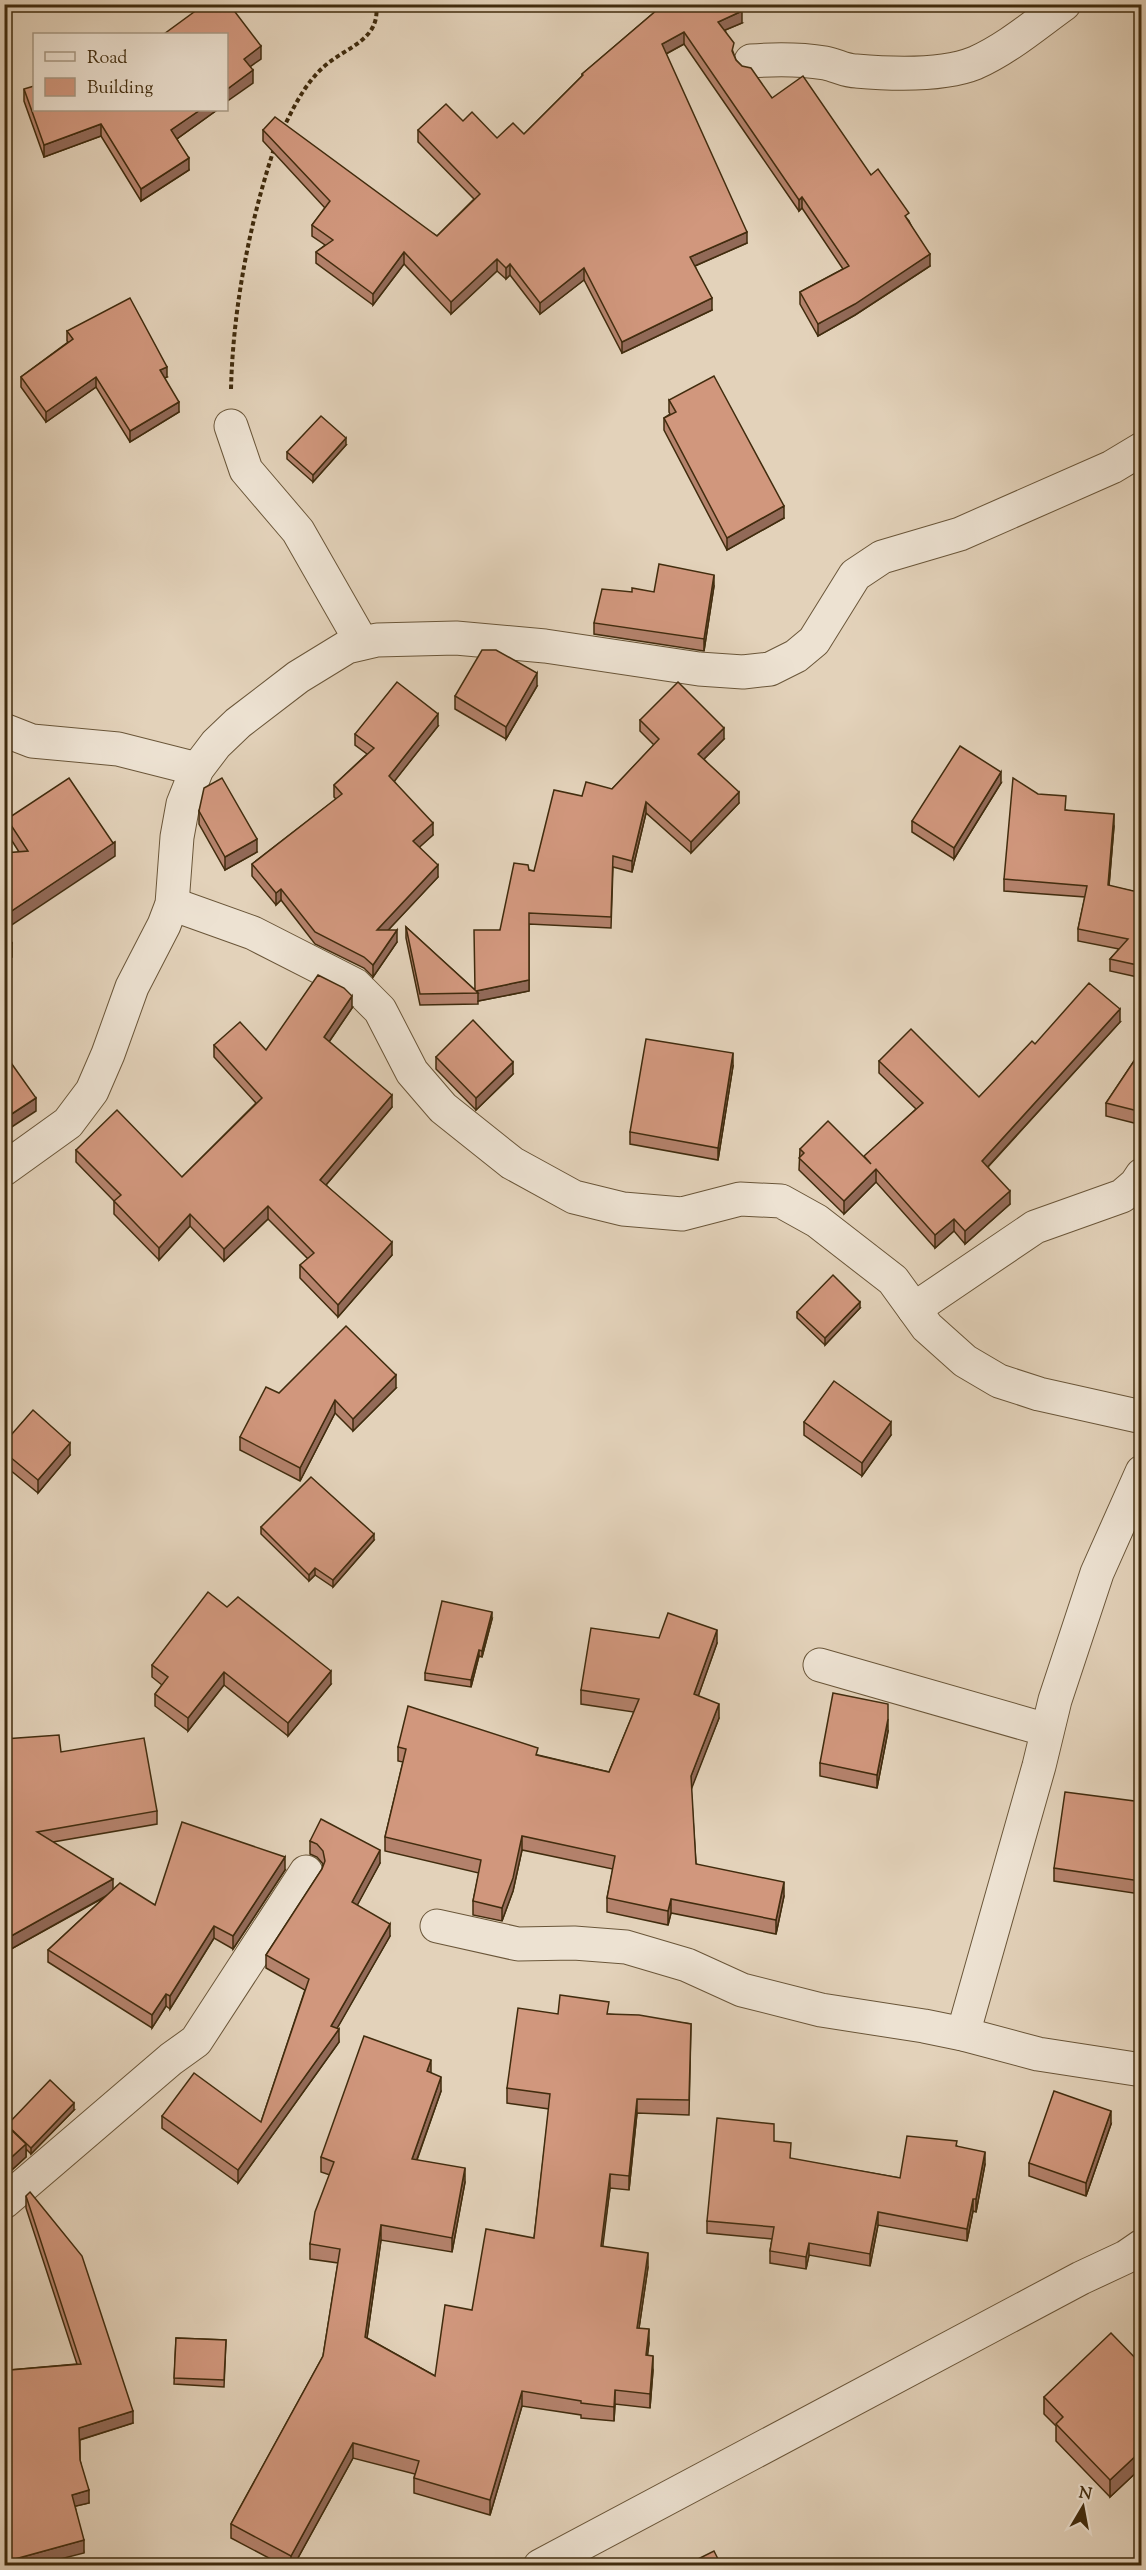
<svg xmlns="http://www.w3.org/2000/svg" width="1146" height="2570" font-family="'Sorts Mill Goudy',serif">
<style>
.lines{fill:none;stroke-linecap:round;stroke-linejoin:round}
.street-casing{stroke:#6a5639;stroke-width:35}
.path{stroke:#412c0e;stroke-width:4;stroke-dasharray:4.5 3;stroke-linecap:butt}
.street{stroke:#ede2d2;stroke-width:33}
.wall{fill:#b4826c;stroke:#412c0e;stroke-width:1.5}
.shaded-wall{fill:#926a58;stroke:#412c0e;stroke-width:1.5}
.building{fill:#d1977d;stroke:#412c0e;stroke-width:1.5}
</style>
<rect width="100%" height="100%" fill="#e3d2ba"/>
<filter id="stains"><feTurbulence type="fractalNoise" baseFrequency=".00333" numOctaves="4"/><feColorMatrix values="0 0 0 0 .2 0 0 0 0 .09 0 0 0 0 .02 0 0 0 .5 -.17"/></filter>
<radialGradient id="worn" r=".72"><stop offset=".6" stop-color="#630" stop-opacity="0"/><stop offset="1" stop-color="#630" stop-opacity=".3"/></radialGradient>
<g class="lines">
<!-- street casing -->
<g class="street-casing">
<g id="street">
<path d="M751,61C776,59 800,59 825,63C836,65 845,71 856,71C891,74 943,76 975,63C1007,49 1036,24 1064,4"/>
<path d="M231,426L246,470L298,531L362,643"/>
<path d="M4,730L32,741L118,749L197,769"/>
<path d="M172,904L253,933L355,985L380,1010L412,1072L443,1108L512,1163L574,1197L623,1209L682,1214L740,1199L781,1201L817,1221L893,1280L927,1327L965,1361L999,1381L1039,1394L1142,1417"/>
<path d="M4,1169L68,1123L92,1091L108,1054L132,987L164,925L172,904L177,837L183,804L197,769L216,744L238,723L298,677L347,647L377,640L456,638L545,646L699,669L743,672L770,669L796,656L814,641L855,575L882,557L960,534L1112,467L1142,449"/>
<path d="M914,1309L1035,1227L1122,1196L1136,1184L1142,1175"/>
<path d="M820,1665L1047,1730"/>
<path d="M437,1926L518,1944L574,1943L626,1947L687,1965L742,1990L821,2010L924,2026L963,2034L1038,2054L1142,2070"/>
<path d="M963,2034L1039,1766L1055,1700L1097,1573L1142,1472"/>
<path d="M4,2202L171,2059L196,2041L306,1872"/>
<path d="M540,2566L1081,2278L1126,2257L1142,2246"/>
</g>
</g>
<!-- path -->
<g class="path">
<path d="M283,129C294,106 307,80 327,64C349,46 381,39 376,4"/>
<path d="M231,389C233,309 249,225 274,149"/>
</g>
<!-- street -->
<use href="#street" class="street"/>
</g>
<!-- wall -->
<g class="wall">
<path d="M664,4L742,23L725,30L736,60L772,98L871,175L909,221L930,266L855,315L818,336L800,304V292L843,269L802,208L799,211L684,44L666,54L747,243L695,266L712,310L622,353L584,280L540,314L510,275L506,279L497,271L451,314L404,264L373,305L316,263V252L325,245L312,236V225L325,208L263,141V130L437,236L474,199L418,142V130L463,121L497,138L524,134L582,76V74Z"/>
<path d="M24,89L34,110H217L177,139L189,170L141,201L101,136L44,157L24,101Z"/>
<path d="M67,331L167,377L164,378L179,412L130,442L96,387L46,422L21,387V377L68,342L67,341Z"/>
<path d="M669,400L784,518L727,550L664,430V418L670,414L669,412Z"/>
<path d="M346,445L313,482L287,459V452Z"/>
<path d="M714,586L704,651L594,634V623L632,592H654Z"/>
<path d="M537,686L506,739L455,709V696Z"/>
<path d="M640,720L724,739L704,759L739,803L691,853L646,813L632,872L613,867L611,928L529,924V991L478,1001V1004L420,1005L406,938V927L475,990L500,930L529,870L534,871L582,796L612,789L654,745L640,731Z"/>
<path d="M438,726L394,781L433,835L419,847L438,877L388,930L397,942L373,977L364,968L315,944L281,900L276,905L252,876V864L336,799L334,797V785L367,754L355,745V734Z"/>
<path d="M1001,783L954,859L912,832V821Z"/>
<path d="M1066,810L1114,826L1109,886L1142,893V978L1110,971V959L1119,949L1078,941V929L1085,897L1004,891V879Z"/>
<path d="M199,811L257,852L225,870L199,824Z"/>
<path d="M7,819L115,856L19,852L7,833Z"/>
<path d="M352,1008L329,1042L392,1107L326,1185L392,1255L338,1317L300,1278V1265L308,1259L268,1219L224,1261L190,1226L159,1260L114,1214V1201L76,1162V1150L182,1177L256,1103L214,1057V1045L266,1050Z"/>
<path d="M1120,1022L988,1167L1010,1204L965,1244L954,1231L935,1248L876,1182L844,1214L799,1170L800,1149L864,1157L916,1109L879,1073V1061L979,1097L1035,1044Z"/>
<path d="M1142,1049V1125L1106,1116V1103Z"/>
<path d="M436,1057L513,1074L476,1110L436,1069Z"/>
<path d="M733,1066L718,1160L630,1144V1132Z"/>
<path d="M860,1308L825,1345L797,1318V1312Z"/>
<path d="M396,1388L353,1431L335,1413L300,1481L240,1450V1437L279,1393Z"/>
<path d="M804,1422L891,1435L862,1476L804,1435Z"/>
<path d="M4,1443L70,1455L38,1493L4,1465Z"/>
<path d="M261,1527L374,1540L333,1587L315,1575L309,1581L261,1534Z"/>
<path d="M492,1619L482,1657L479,1656L471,1687L425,1680V1673Z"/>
<path d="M659,1638L717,1643L698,1696L719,1718L691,1788L696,1864L784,1896L776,1934L671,1913L668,1925L607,1912V1898L613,1869L522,1850L513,1891L502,1921L473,1915V1901L479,1873L385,1851V1837L403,1762L398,1761V1747L538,1755L609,1772L634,1712L581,1704V1690Z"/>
<path d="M152,1665L331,1684L288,1736L224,1685L188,1731L155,1706V1694L162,1685L152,1677Z"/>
<path d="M888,1731L877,1788L820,1776V1763Z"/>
<path d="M4,1739L61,1752L157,1811V1824L53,1842L113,1889L155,1905L285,1870L233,1949L214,1938L170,2009L166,2006L152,2028L48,1962V1950L105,1897L4,1953Z"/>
<path d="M1142,1802V1886L1140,1894L1054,1881V1868Z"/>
<path d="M310,1841L380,1863L357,1905L390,1936L337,2028L339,2042L238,2183L162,2128V2116L261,2122L305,1990L266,1968V1955L322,1869L323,1864L317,1857L310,1854Z"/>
<path d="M558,2014H609L691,2024L689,2115L637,2113L629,2190L610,2188L602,2246L648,2267L639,2328L649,2343L647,2355L653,2370L650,2408L615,2404L614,2421L581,2418V2415L522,2406L490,2515L414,2493V2478L415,2474L353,2458L294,2565H282L231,2538V2524L323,2356L338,2263L310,2259V2244L330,2175L321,2172V2157L431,2073L441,2091L417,2160L465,2182L452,2252L381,2240L367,2338L435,2376L472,2310L534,2238L549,2109L507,2103V2088Z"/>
<path d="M74,2110L31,2154L26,2149V2157L4,2177V2123L7,2125Z"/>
<path d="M1111,2124L1086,2196L1029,2176V2163Z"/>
<path d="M774,2141L791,2159L900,2178L957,2146L985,2164L976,2212L973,2211L967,2241L878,2225L870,2266L809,2255L806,2269L770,2263V2251L772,2239L707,2233V2221Z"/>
<path d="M26,2196L133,2423L80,2440V2460L89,2503L75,2506L84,2553L10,2382V2370L77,2364L26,2208Z"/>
<path d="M176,2338L226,2340L224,2387L174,2384Z"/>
<path d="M1142,2365V2467L1110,2497L1056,2441V2426L1044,2414V2397Z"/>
</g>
<!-- shaded-wall -->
<g class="shaded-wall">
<path d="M742,11V23L718,33V22Z"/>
<path d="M684,32V44L662,56V44Z"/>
<path d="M261,46V59L244,71V59Z"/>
<path d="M253,70V83L226,102V90Z"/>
<path d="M200,110H217L171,143V130Z"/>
<path d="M101,124V136L44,157V145Z"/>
<path d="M189,158V170L141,201V189Z"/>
<path d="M802,197V208L799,211V200Z"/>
<path d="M747,232V243L690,268V257Z"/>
<path d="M404,252V264L373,305V294Z"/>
<path d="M930,254V266L855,315L818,336V324Z"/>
<path d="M497,259V271L451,314V302Z"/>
<path d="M510,264V275L506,279V268Z"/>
<path d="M584,268V280L540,314V303Z"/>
<path d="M712,298V310L622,353V342Z"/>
<path d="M167,367V377L160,380V370Z"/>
<path d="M96,377V387L46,422V412Z"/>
<path d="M179,402V412L130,442V431Z"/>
<path d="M346,438V445L313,482V475Z"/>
<path d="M784,506V518L727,550V538Z"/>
<path d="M714,575V586L704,651V639Z"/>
<path d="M537,673V686L506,739V727Z"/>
<path d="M438,714V726L389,788V776Z"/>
<path d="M724,728V739L698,765V754Z"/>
<path d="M1001,772V783L954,859V848Z"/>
<path d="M739,792V803L691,853V842Z"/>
<path d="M646,802V813L632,872V861Z"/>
<path d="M1114,814V826L1108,897V885Z"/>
<path d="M433,823V835L413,853V841Z"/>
<path d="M257,839V852L225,870V857Z"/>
<path d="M115,842V856L4,930V916Z"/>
<path d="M438,865V877L377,942V930Z"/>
<path d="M281,889V900L276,905V893Z"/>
<path d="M397,930V942L373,977V965Z"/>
<path d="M12,943V957L4,963V949Z"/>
<path d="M529,980V991L478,1001V993L476,991Z"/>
<path d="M352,996V1008L324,1049V1037Z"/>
<path d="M1120,1009V1022L982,1173V1161Z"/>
<path d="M733,1053V1066L718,1160V1148Z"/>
<path d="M513,1062V1074L476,1110V1098Z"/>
<path d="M392,1095V1107L320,1192V1180Z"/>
<path d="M36,1098V1111L4,1132V1119Z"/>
<path d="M876,1169V1182L844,1214V1201Z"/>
<path d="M1010,1191V1204L965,1244V1231Z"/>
<path d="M268,1206V1219L224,1261V1249Z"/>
<path d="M190,1214V1226L159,1260V1248Z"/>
<path d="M954,1219V1231L935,1248V1235Z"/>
<path d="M392,1242V1255L338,1317V1305Z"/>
<path d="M860,1302V1308L825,1345V1338Z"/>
<path d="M396,1375V1388L353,1431V1419Z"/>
<path d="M335,1400V1413L300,1481V1468Z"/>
<path d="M891,1422V1435L862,1476V1463Z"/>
<path d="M70,1443V1455L38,1493V1480Z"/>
<path d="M374,1534V1540L333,1587V1580Z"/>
<path d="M315,1568V1575L309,1581V1575Z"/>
<path d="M492,1612V1619L482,1657V1651Z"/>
<path d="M717,1630V1643L694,1708V1694Z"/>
<path d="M479,1650V1656L471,1687V1680Z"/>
<path d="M331,1671V1684L288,1736V1723Z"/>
<path d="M224,1672V1685L188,1731V1718Z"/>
<path d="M719,1704V1718L691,1790V1776Z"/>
<path d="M888,1719V1731L877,1788V1775Z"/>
<path d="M522,1836V1850L513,1891L502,1921V1908Z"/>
<path d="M380,1850V1863L352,1915V1902Z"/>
<path d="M285,1857V1870L233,1949V1936Z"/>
<path d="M1142,1874V1886L1140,1894V1881Z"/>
<path d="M113,1879V1892L4,1953V1940Z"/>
<path d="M784,1882V1896L776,1934V1920Z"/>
<path d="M671,1899V1913L668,1925V1911Z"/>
<path d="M390,1924V1936L331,2039V2026Z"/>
<path d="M214,1926V1938L170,2009V1996Z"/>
<path d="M166,1994V2006L152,2028V2015Z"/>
<path d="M339,2029V2042L238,2183V2170Z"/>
<path d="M431,2060V2074L427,2071Z"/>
<path d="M441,2077V2091L412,2173V2159Z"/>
<path d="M637,2099V2113L629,2190V2176Z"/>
<path d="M74,2103V2110L31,2154V2148Z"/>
<path d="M1111,2111V2124L1086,2196V2183Z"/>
<path d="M26,2144V2157L4,2177V2164Z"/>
<path d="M985,2152V2164L976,2212V2199Z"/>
<path d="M465,2168V2182L452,2252V2238Z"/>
<path d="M610,2174V2188L601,2261V2246Z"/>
<path d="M973,2199V2211L967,2241V2229Z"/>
<path d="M878,2212V2225L870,2266V2254Z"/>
<path d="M381,2225V2240L365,2352V2337Z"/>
<path d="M809,2243V2255L806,2269V2257Z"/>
<path d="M648,2253V2267L637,2342V2328Z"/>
<path d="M649,2329V2343L646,2370V2355Z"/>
<path d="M653,2356V2370L650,2408V2394Z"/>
<path d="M615,2390V2404L614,2421V2407Z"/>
<path d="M522,2391V2406L490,2515V2500Z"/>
<path d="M133,2411V2423L79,2440V2428Z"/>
<path d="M353,2443V2458L294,2565H291V2556Z"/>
<path d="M1142,2450V2467L1110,2497V2480Z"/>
<path d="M89,2490V2503L72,2507V2495Z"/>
<path d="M84,2540V2553L37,2565H4V2562Z"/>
</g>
<!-- building -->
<g class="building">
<path d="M205,4H229L261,46L244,59L253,70L226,90V34H164Z"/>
<path d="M664,4H739L742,11L718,22L734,43L732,51L736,60L742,66L751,68L772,98L803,76L871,175L878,169L909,213L905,216L930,254L855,304L818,324L800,292L849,266L802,197L799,200L684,32L662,44L747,232L690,257L712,298L622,342L584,268L540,303L510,264L506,268L497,259L451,302L404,252L373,294L316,252L333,240L312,225L330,201L263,130L275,117L437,236L480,194L418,130L446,104L463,121L472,112L497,138L513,123L524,134L583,75L582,74Z"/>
<path d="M34,86V110H200L171,130L189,158L141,189L101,124L44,145L24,89Z"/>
<path d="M130,298L167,367L160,370L179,402L130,431L96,377L46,412L21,377L73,339L67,331Z"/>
<path d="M714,376L784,506L727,538L664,418L676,412L669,400Z"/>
<path d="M321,416L346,438L313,475L287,452Z"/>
<path d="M659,564L714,575L704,639L594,623L602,589L632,592V588L654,592Z"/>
<path d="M482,650H496L537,673L506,727L455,696Z"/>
<path d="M397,682L438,714L389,776L433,823L413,841L438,865L377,930H397L373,965L364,957L315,932L281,889L276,893L252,864L342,794L334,785L374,748L355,734Z"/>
<path d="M678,682L724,728L698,754L739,792L691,842L646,802L632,861L613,856L611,917L529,913V980L476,991L478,993L420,994L406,927L475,990L474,930H500L514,863L528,865L529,870L534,871L554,790L582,796L586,782L612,789L659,739L640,720Z"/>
<path d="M960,746L1001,772L954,848L912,821Z"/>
<path d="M69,778L113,843L115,842L4,916V853L28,851L7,819Z"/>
<path d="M222,778L257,839L225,857L199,811L204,788Z"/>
<path d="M1013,778L1038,794L1066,796L1065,810L1114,814L1108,885L1142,893V966L1110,959L1128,939L1078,929L1087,886L1004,879Z"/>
<path d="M4,932L12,943L4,949Z"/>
<path d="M318,975L344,988L352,996L324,1037L392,1095L320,1180L392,1242L338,1305L300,1265L314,1253L268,1206L224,1249L190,1214L159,1248L114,1201L121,1195L76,1150L117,1110L182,1177L262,1098L214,1045L240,1022L266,1050Z"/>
<path d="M1089,983L1120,1009L982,1161L1010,1191L965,1231L954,1219L935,1235L876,1169L844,1201L799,1158L804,1153L800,1149L828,1121L871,1164L864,1156L923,1103L879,1061L911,1029L979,1097L1032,1041L1035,1044Z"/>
<path d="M473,1020L513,1062L476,1098L436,1057Z"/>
<path d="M646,1039L733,1053L718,1148L630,1132Z"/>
<path d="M1142,1049V1112L1106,1103Z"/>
<path d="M9,1060L36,1098L4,1119V1063Z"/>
<path d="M833,1275L860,1302L825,1338L797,1312Z"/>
<path d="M346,1326L396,1375L353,1419L335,1400L300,1468L240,1437L266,1387L279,1393Z"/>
<path d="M834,1381L891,1422L862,1463L804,1422Z"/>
<path d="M33,1410L70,1443L38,1480L4,1452V1443Z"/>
<path d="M311,1477L374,1534L333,1580L315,1568L309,1575L261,1527Z"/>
<path d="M208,1592L227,1607L238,1597L331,1671L288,1723L224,1672L188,1718L155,1694L168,1677L152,1665Z"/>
<path d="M442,1601L492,1612L482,1651L479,1650L471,1680L425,1673Z"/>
<path d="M668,1613L717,1630L694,1694L719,1704L691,1776L696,1864L784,1882L776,1920L671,1899L668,1911L607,1898L615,1856L522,1836L513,1878L502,1908L473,1901L481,1860L385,1837L406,1749L398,1747L408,1706L538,1748L536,1755L609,1772L639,1699L581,1690L591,1628L659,1638Z"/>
<path d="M833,1693L888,1704V1719L877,1775L820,1763Z"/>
<path d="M59,1735L61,1752L144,1738L157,1811L37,1832L113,1879L4,1940V1849L6,1848L4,1830V1739Z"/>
<path d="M1065,1792L1142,1802V1874L1140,1881L1054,1868Z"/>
<path d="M321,1819L380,1850L352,1902L390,1924L331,2026L339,2029L238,2170L162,2116L194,2073L261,2122L309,1979L266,1955L322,1869L325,1861L323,1851L317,1844L310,1841Z"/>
<path d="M182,1822L285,1857L233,1936L214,1926L170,1996L166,1994L152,2015L48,1950L120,1883L155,1905Z"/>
<path d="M560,1995L609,2002L607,2014L639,2015L691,2024L689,2100L637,2099L629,2176L610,2174L601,2246L648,2253L637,2328L649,2329L646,2355L653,2356L650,2394L615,2390L614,2407L581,2403V2401L522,2391L490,2500L414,2478L419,2461L353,2443L291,2556L231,2524L323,2356L340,2249L310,2244L315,2212L334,2162L321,2157L364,2036L431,2060L427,2071L441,2077L412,2159L465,2168L452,2238L381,2225L365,2337L435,2376L445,2305L472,2310L486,2229L534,2238L550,2094L507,2088L518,2008L558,2014Z"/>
<path d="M50,2080L74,2103L31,2148L7,2125Z"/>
<path d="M1054,2091L1111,2111L1086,2183L1029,2163Z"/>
<path d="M717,2118L774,2124V2141L791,2143L790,2158L900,2178L907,2136L957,2141L956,2146L985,2152L976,2199H973L967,2229L878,2212L870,2254L809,2243L806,2257L770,2251L774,2227L707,2221Z"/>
<path d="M4,2123L26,2144L4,2164Z"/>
<path d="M30,2192L82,2256L133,2411L79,2428L80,2460L89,2490L72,2495L84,2540L4,2562V2382H11L10,2370L81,2364L26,2196Z"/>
<path d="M1111,2333L1142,2365V2450L1110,2480L1056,2424L1063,2417L1044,2397Z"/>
<path d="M176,2338L226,2340L224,2380L174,2378Z"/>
<path d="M714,2551L721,2565H686Z"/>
</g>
<!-- margin -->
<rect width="1146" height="2570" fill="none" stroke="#e3d2ba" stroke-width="24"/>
<rect x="6" y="6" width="1134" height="2558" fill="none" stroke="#412c0e" stroke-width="3"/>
<rect x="12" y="12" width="1122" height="2546" fill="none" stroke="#412c0e" stroke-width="1.5"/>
<!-- legend -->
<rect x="33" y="33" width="195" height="78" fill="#ede2d2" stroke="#a89984" stroke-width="1.5"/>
<rect x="45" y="52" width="30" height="9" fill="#ede2d2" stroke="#a89984" stroke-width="1.5"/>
<text x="87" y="63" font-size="18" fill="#412c0e">Road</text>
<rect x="45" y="78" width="30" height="18" fill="#d1977d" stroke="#a89984" stroke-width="1.5"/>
<text x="87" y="93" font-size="18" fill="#412c0e">Building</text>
<!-- north arrow -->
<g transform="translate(1083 2507) rotate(10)" stroke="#ede2d2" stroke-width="4.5" paint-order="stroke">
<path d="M0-4.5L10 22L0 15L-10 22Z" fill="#412c0e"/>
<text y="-9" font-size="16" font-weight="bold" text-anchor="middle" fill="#412c0e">N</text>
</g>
<rect width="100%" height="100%" filter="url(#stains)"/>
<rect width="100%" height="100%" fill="url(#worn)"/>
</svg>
